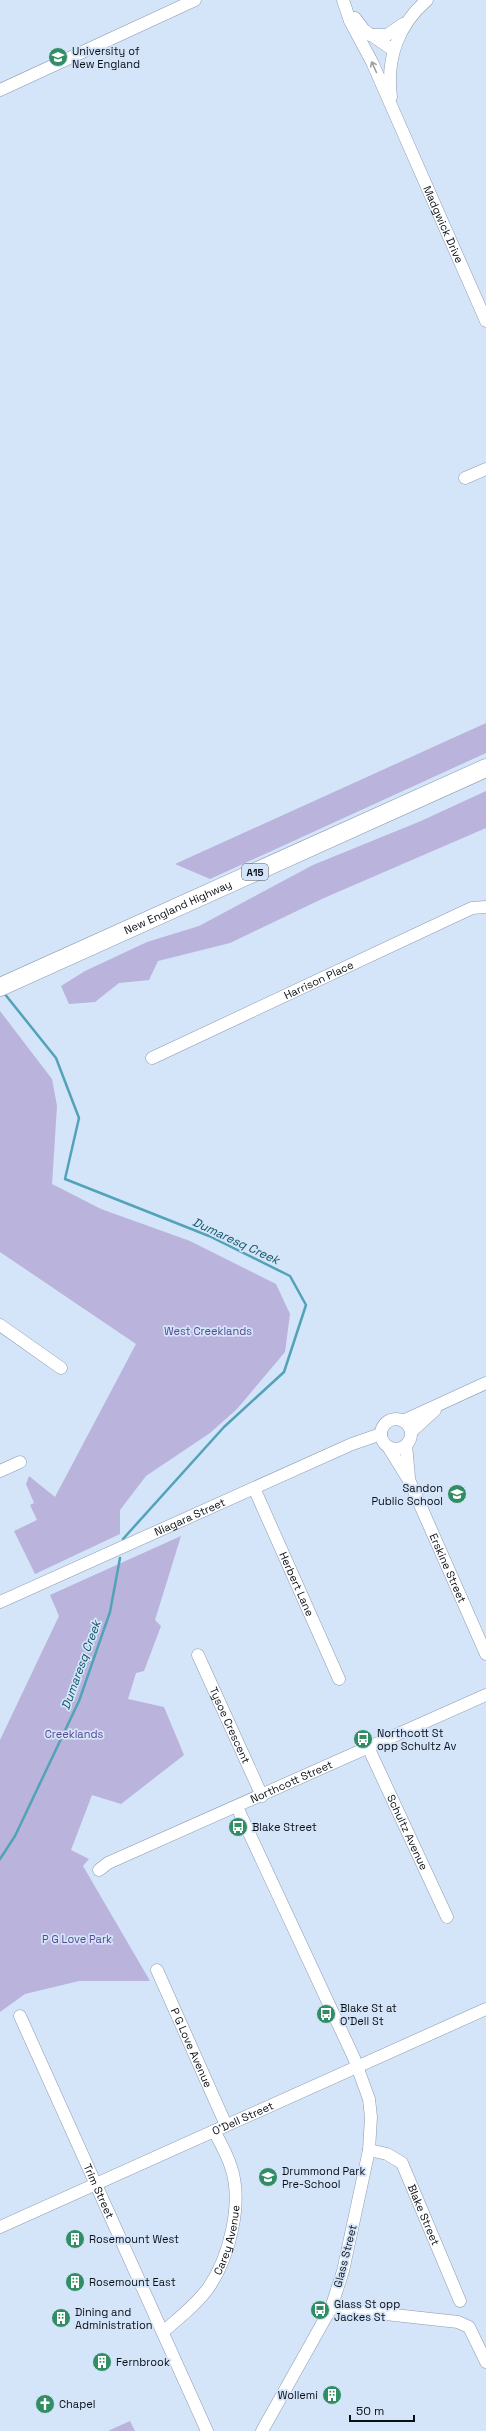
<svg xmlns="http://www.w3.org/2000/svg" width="486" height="2431" font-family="'Space Grotesk',sans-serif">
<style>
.green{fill:#bab3dc}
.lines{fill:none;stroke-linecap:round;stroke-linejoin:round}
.stream{stroke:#52a3b8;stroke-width:2.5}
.minor-casing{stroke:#8c9bae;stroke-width:13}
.highway-casing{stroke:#8c9bae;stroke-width:19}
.minor{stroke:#fff;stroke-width:12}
.highway{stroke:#fff;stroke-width:18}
.oneway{stroke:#9d9fa2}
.labels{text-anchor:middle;stroke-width:3.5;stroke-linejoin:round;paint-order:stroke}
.shield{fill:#d4e4f9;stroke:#47505b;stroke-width:1}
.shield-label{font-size:10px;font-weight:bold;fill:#0b1017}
.poi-label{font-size:11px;fill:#0b1017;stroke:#d4e4f9;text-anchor:start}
.street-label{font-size:11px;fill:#0b1017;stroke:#d4e4f9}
.park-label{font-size:11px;fill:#594890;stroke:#d4e4f9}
.water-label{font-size:12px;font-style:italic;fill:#0d5463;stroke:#d4e4f9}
</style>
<rect width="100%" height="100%" fill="#d4e4f9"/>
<!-- green -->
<g class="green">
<path d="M486,723V753L210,879L175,864Z"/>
<path d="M486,791V828L324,898L230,943L158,961L149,980L119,983L95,1002L69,1004L61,986L85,971L147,942L199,926L313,865L421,821Z"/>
<path d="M0,1011L52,1079L57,1106L52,1184L101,1209L190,1241L276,1284L290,1314L285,1352L237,1409L210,1433L146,1476L120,1510V1534L35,1574L14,1531L37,1520L30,1505L34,1503L26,1484L29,1476L55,1497L136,1344L0,1252Z"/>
<path d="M181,1536L155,1620L161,1626L144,1671L136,1673L128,1699L164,1707L184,1755L121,1804L92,1795L71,1850L89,1859L83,1866L150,1981H79L25,1994L0,2012V1740L59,1616L50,1595Z"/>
<path d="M130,2421L135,2431H108Z"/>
</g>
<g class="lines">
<!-- stream -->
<g class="stream">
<path d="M4,993L56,1058L79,1118L65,1179L209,1236L290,1276L306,1305L284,1372L224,1427L123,1539"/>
<path d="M0,1859L15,1836L79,1701L110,1612L120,1558"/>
</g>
<!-- minor casing -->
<g class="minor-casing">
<g id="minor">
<path id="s1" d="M343,0L350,21L372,62L486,321"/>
<path d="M355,18L364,30L393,50"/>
<path d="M370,35H387L403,24"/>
<path d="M0,90L195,0"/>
<path d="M391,97C386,59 398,25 427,0"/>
<path d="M465,478L486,469"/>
<path id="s2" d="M152,1058L472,908L486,907"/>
<path d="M0,1325L61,1368"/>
<circle cx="396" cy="1434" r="15"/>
<path d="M403,1421L486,1383"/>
<path d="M411,1432L435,1410"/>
<path d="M406,1445L409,1477"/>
<path id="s3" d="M389,1448L410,1482L486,1654"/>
<path d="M0,1471L20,1462"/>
<path id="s4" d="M254,1488L339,1679"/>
<path id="s5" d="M0,1602L352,1444L381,1434"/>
<path id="s6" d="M198,1655L262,1796"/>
<path id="s7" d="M368,1747L447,1917"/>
<path d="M237,1807L354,2058L369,2099L371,2117L369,2150L343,2271L331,2308L262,2431"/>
<path id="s8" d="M99,1870L108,1863L486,1695"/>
<path id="s9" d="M157,1970L226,2125"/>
<path id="s10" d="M20,2016L207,2431"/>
<path id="s11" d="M369,2150L387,2154L402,2163L460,2301"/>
<path id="s12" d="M0,2227L486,2009"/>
<path d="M331,2308L458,2322L469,2327L486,2362"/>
<path id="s13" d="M164,2331C180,2317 197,2304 209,2287C230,2256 243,2202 231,2167C227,2154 220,2142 214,2131"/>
</g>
</g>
<!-- highway casing -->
<g class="highway-casing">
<g id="highway">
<path id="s14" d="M0,987L486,768"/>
</g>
</g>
<!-- minor -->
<use href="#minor" class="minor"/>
<!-- highway -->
<use href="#highway" class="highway"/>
</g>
<!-- one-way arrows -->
<defs><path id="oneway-shaft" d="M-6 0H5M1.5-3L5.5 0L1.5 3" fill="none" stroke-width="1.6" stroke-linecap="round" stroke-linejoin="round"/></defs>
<use class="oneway" href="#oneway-shaft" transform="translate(374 67) rotate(-114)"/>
<!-- icons -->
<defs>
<g id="university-disc" transform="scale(1)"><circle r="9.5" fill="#318d64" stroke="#d4e4f9"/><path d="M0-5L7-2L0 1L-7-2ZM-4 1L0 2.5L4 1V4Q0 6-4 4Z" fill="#fff"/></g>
<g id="school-disc" transform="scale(1)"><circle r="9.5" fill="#318d64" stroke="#d4e4f9"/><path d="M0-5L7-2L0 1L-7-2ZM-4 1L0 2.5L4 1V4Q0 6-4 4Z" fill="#fff"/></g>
<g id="bus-disc" transform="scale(1)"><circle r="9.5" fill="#318d64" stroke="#d4e4f9"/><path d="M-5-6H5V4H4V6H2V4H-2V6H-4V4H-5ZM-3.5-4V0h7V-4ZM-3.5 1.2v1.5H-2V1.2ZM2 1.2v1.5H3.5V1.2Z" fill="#fff"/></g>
<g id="building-disc" transform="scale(1)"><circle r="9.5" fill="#318d64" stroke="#d4e4f9"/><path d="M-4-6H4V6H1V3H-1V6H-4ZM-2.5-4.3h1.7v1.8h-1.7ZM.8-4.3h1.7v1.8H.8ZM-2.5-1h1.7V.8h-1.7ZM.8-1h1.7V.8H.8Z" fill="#fff"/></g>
<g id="church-disc" transform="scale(1)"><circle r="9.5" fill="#318d64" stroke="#d4e4f9"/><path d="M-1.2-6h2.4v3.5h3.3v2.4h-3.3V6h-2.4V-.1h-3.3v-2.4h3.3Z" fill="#fff"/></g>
</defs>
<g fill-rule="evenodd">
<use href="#university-disc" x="58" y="57"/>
<use href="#school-disc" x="457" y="1494"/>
<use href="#bus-disc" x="363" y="1739"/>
<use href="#bus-disc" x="238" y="1827"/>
<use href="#bus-disc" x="326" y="2014"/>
<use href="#school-disc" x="268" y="2177"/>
<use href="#building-disc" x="75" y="2239"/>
<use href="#building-disc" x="75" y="2282"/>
<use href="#bus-disc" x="320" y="2310"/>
<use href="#building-disc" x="61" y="2318"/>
<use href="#building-disc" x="102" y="2362"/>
<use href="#building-disc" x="332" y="2395"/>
<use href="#church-disc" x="45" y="2404"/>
</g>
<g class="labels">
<!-- shield labels -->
<rect class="shield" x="242" y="864" width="26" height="16" rx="3"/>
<g class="shield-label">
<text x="255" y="876">A15</text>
</g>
<!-- poi labels -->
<g class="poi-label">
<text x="72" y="55">University of<tspan x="72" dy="13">New England</tspan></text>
<text x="443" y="1492" text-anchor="end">Sandon<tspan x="443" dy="13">Public School</tspan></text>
<text x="377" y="1737">Northcott St<tspan x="377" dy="13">opp Schultz Av</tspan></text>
<text x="252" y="1831">Blake Street</text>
<text x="340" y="2012">Blake St at<tspan x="340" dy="13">O'Dell St</tspan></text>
<text x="282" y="2175">Drummond Park<tspan x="282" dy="13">Pre-School</tspan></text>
<text x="89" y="2243">Rosemount West</text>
<text x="89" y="2286">Rosemount East</text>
<text x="334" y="2308">Glass St opp<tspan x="334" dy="13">Jackes St</tspan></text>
<text x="75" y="2316">Dining and<tspan x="75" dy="13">Administration</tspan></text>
<text x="116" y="2366">Fernbrook</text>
<text x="318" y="2399" text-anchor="end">Wollemi</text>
<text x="59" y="2408">Chapel</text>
</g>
<!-- street labels -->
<g class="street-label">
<text dy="4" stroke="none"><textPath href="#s1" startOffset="246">Madgwick Drive</textPath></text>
<text dy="4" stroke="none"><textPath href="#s14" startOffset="195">New England Highway</textPath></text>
<text dy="4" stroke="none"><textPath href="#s2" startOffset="184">Harrison Place</textPath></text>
<text dy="4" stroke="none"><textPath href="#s5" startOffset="208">Niagara Street</textPath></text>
<text dy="4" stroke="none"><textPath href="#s3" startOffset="134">Erskine Street</textPath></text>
<text dy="4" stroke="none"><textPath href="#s4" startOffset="105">Herbert Lane</textPath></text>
<text dy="4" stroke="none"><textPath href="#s6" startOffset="77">Tysoe Crescent</textPath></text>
<text dy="4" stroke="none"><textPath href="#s8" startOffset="212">Northcott Street</textPath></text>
<text dy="4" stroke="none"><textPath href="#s7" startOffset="94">Schultz Avenue</textPath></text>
<text dy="4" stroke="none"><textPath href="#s9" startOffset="85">P G Love Avenue</textPath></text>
<text dy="4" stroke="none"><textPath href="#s12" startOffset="266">O'Dell Street</textPath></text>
<text dy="4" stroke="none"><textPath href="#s10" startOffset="192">Trim Street</textPath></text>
<text dy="4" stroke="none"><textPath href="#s11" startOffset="92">Blake Street</textPath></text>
<text dy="4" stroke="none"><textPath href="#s13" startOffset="114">Carey Avenue</textPath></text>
<text transform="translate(345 2256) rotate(-76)" y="4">Glass Street</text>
</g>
<!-- park labels -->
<g class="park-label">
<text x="208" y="1335">West Creeklands</text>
<text x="74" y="1738">Creeklands</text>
<text x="77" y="1943">P G Love Park</text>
</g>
<!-- water labels -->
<g class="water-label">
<text transform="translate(236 1241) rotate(25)" y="4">Dumaresq Creek</text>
<text transform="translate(81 1665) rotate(-70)" y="4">Dumaresq Creek</text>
</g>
</g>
<!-- scale -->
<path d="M350 2415v6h64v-6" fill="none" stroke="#0b1017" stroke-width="2"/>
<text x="356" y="2415" font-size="12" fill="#0b1017" stroke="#d4e4f9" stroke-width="3" paint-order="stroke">50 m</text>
</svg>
